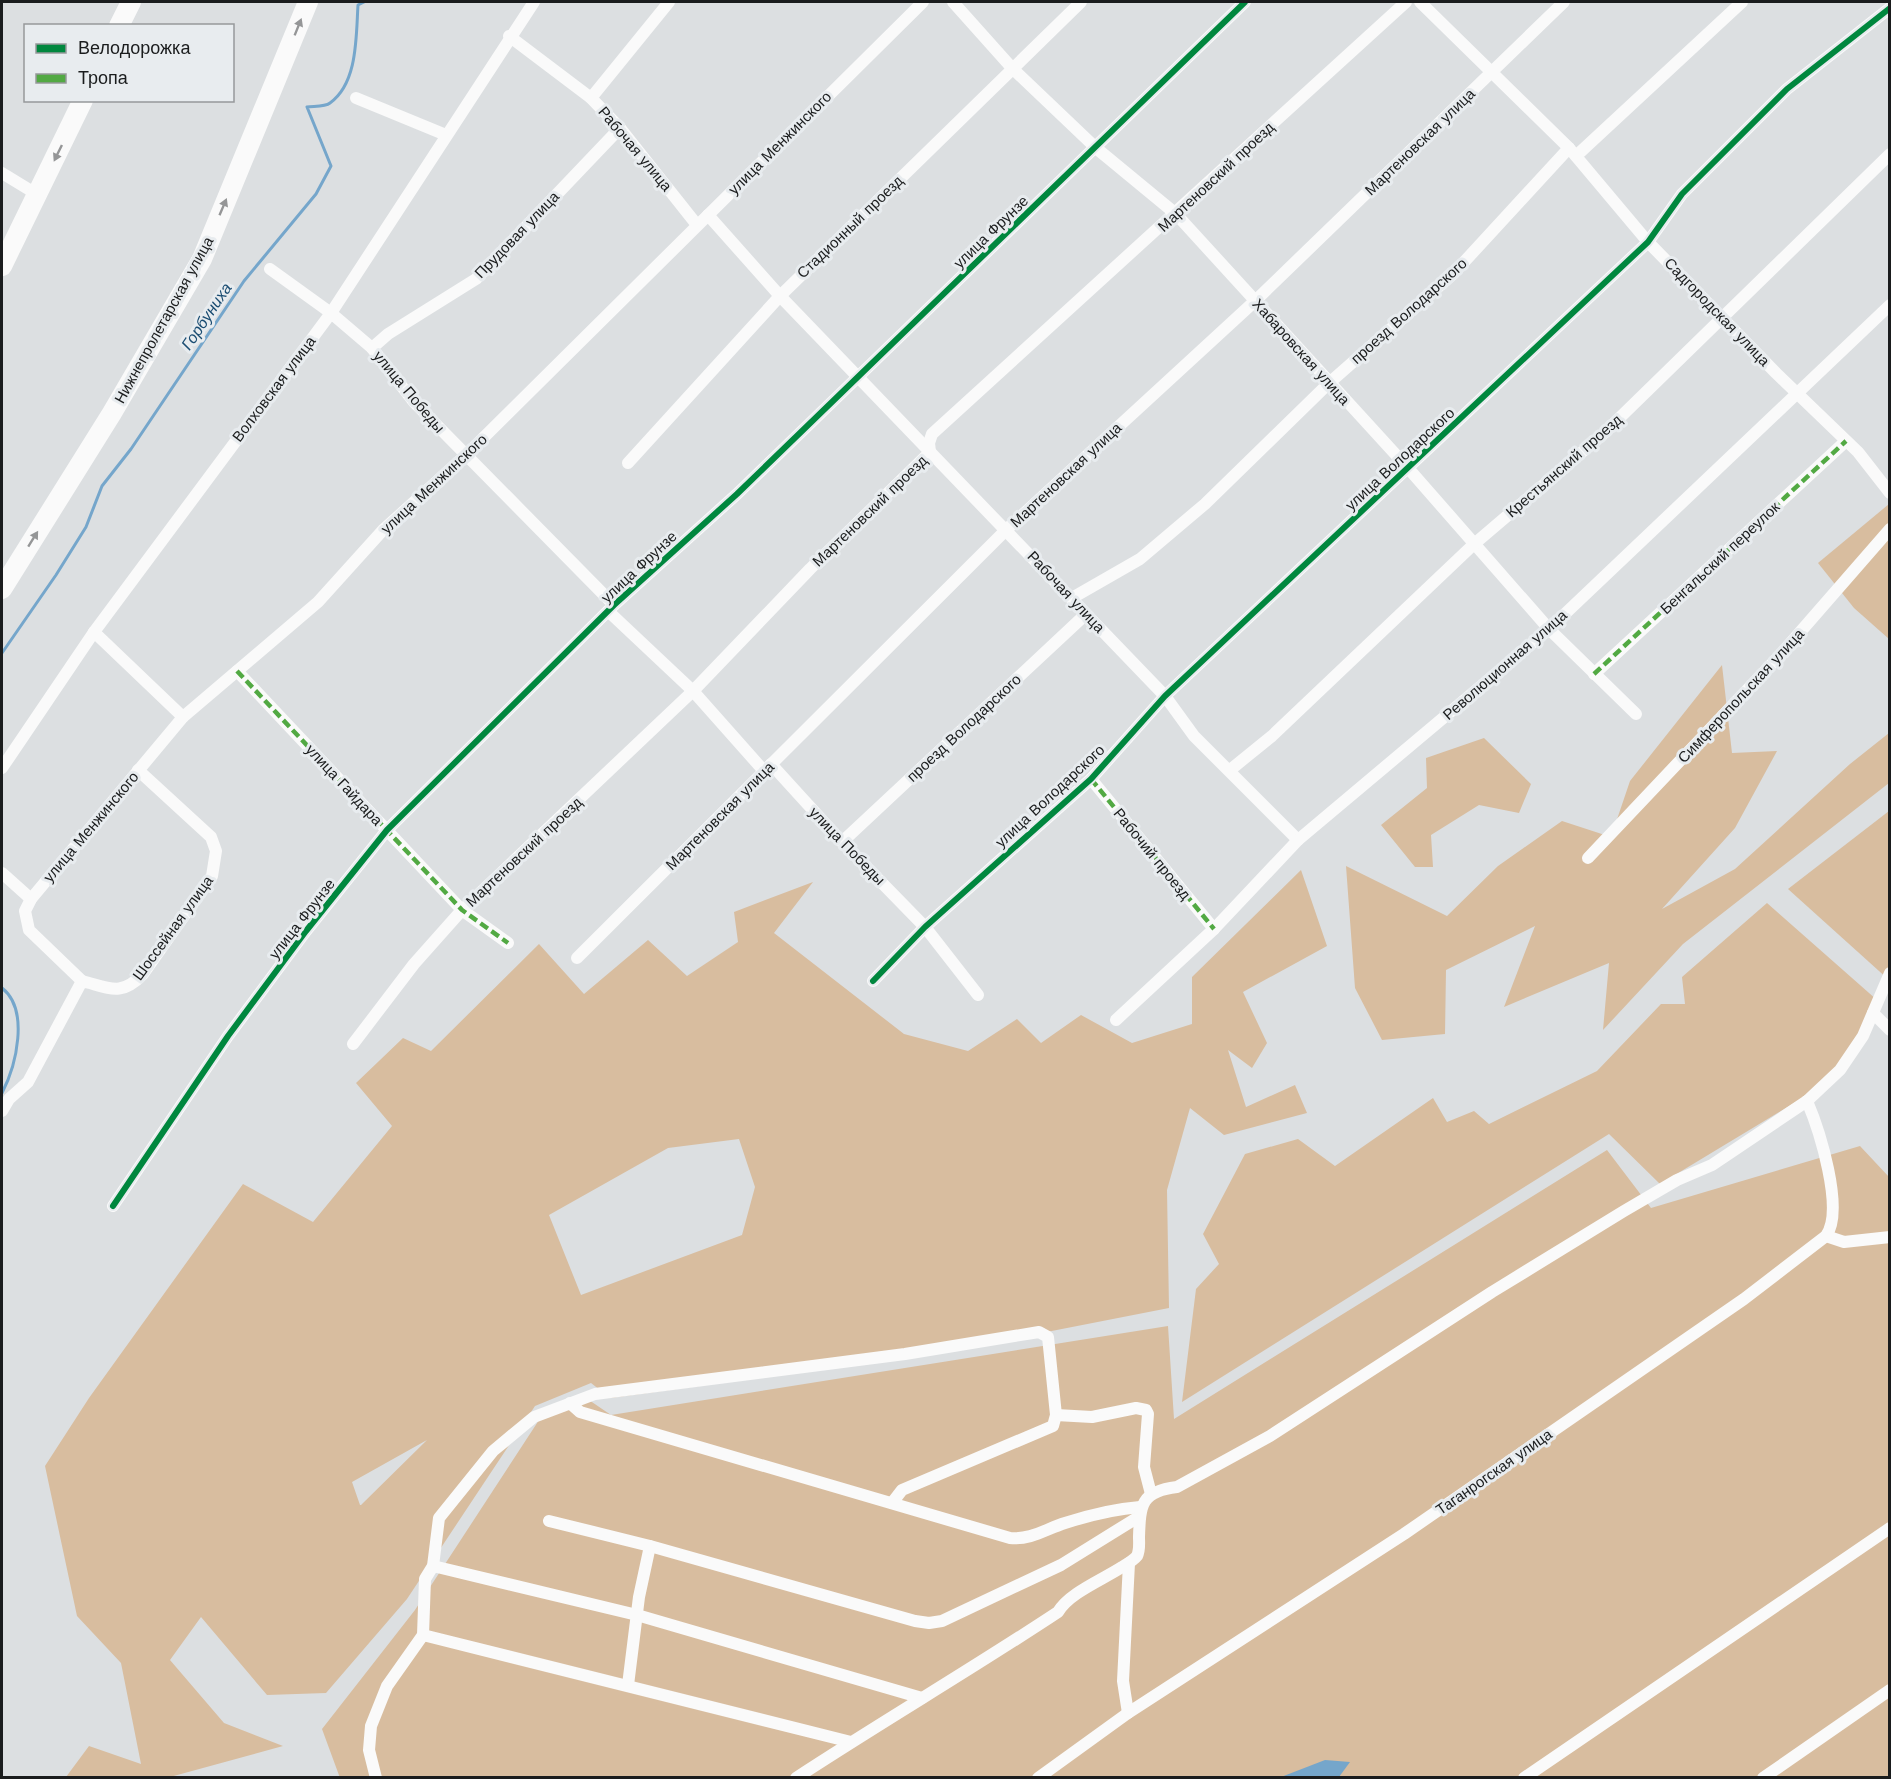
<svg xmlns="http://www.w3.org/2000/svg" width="1891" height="1779" font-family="'Work Sans',sans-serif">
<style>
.green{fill:#d8bd9f;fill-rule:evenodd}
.water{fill:#75a6cb}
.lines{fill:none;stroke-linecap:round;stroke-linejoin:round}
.stream{stroke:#75a6cb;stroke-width:3}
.minor{stroke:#fafafa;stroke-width:12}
.primary{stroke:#fafafa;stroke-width:20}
.quiet{stroke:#52a943;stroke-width:4.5;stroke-dasharray:9 4.5;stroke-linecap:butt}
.cycleway-casing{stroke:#e8ecef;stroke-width:10}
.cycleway{stroke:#00873e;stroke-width:6}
.oneway{fill:#959697}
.labels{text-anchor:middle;stroke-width:6;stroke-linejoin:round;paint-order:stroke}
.street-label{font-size:15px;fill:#1a1c1d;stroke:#e8ecef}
.water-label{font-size:16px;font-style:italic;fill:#1b4d72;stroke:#e8ecef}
</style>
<rect width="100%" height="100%" fill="#dcdfe1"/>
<!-- green -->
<g class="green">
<path d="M1889,504V639L1854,608L1818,563Z"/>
<path d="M1722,665L1732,753L1777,751L1735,828L1662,909L1735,869L1850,764L1889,733V783L1683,944L1603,1030L1609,963L1504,1007L1535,926L1446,970L1445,1034L1382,1040L1355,988L1346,866L1447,916L1498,866L1562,821L1611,837L1630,781Z"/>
<path d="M1484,738L1531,784L1519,813L1479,805L1431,835L1433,867H1415L1381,825L1427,788L1426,758Z"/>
<path d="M1889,811V980L1788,889Z"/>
<path d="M1301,870L1327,946L1243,992L1267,1043L1252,1068L1228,1050L1246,1107L1295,1085L1307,1113L1224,1135L1190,1108L1167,1190L1169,1308L930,1355L610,1398L591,1383L535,1406L407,1599L326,1693L267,1695L201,1617L170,1660L224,1723L283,1746L170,1777H66L89,1746L141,1764L121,1663L77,1616L45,1466L89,1398L243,1184L313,1222L392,1126L356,1083L403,1038L431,1051L539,944L584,994L648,940L687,976L738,942L734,912L813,882L774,933L904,1034L968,1051L1017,1019L1041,1043L1081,1015L1132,1043L1192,1024V977ZM739,1139L755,1187L742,1235L581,1295L549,1215L668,1148ZM427,1440L361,1505H360L352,1482Z"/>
<path d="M1767,903L1877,1000L1865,1042L1827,1083L1660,1184L1609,1134L1182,1402L1196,1289L1219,1264L1203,1234L1245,1154L1298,1139L1335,1166L1433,1098L1447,1122L1474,1111L1489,1124L1597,1071L1661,1004H1685L1682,977Z"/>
<path d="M1860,1146L1889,1177V1777L340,1778L322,1729L415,1610L541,1417L586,1398L611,1415L1168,1326L1174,1419L1607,1150L1651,1208Z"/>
</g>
<!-- water -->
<path class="water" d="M1325,1760L1350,1762L1339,1777H1281Z"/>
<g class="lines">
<!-- stream -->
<g class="stream">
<path d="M2,653L56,575L86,527L102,486L131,449L244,281L316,194L331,166L307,107C314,106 325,107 330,103C358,83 356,36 358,5L364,2"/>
<path d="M2,988C30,1010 16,1066 2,1093"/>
</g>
<!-- minor -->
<g class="minor">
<path d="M953,2L1012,68L1096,148L1176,214L1408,468L1549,629L1636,714"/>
<path d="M1420,2L1569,148L1648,242L1776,373L1858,452L1890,493"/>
<path d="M509,36L591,98L620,128L697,225"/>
<path d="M356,98L446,135"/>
<path d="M591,98L669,2"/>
<path d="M1576,156L1742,2"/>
<path d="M2,173L38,195"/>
<path d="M708,215L780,296L1165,696L1194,736L1298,840"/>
<path d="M270,269L331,313L372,348L414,402L614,605"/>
<path d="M372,348L388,334L476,279L620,128"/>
<path d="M628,463L780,296L1081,2"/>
<path d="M1072,598L1140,559L1205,504L1328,384L1453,274L1569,148"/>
<path d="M608,611L693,691L764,771"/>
<path d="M94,632L183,717"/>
<path d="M237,671L462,910L508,943"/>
<path d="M1594,674L1846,441"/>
<path d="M771,764L842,842L925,927L978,995"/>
<path d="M2,768L94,632L331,313L534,2"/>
<path d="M1230,770L1272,736L1473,545L1602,435L1890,154"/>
<path d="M1091,779L1214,929"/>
<path d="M842,842L1086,614"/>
<path d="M1588,858L1781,654L1890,529"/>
<path d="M2,873L31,899"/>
<path d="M577,958L1006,530L1255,301L1564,2"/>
<path d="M82,981L29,930L25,911L31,899L183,717L318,602L383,530L465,456L923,2"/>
<path d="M873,981L925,927L1091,779L1165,696L1648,242L1682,194L1787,89L1890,8"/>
<path d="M1873,1013L1890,1030"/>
<path d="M1116,1020L1214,929L1298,840L1549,629L1890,305"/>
<path d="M353,1044L414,964L462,910L693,691L810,569L930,452L929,443L932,434L1406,2"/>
<path d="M2,1111L9,1099L28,1082L82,981C110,988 121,997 143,974L212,876L216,851L211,837L138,770"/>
<path d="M113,1206L228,1036L306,931L387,830L614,605L737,494L1245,2"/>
<path d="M1826,1236L1844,1242L1890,1237"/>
<path d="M570,1403L580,1412L1010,1538C1031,1540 1046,1529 1065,1523C1090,1515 1114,1509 1140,1507"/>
<path d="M1056,1415L1092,1417L1136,1408L1146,1410L1148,1414L1144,1467L1151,1494"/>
<path d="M549,1521L650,1546L915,1621L929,1623L942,1621L1061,1565L1140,1516"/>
<path d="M433,1566L637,1615L922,1698"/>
<path d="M423,1635L851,1742"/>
<path d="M628,1685L639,1597L650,1546"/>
<path d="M1128,1713L1123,1681L1129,1563"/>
<path d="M376,1778L369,1750L371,1726L387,1686L423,1635L425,1579L433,1566L439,1518L493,1451L534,1417L595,1394L905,1354L1039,1332L1048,1337L1056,1415L1053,1426L902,1490L892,1503"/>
<path d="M796,1778C883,1721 972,1669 1058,1612C1069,1593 1102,1580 1122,1567C1127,1564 1134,1560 1137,1556C1140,1550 1139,1543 1139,1537C1140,1505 1141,1491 1177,1487L1270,1436L1492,1292L1624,1211L1677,1180L1712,1165L1807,1101L1840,1070L1863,1036L1890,973"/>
<path d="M1038,1778L1128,1713L1404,1534L1744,1299L1826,1236C1845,1210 1819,1129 1807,1101"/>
<path d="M1524,1778L1890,1528"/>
<path d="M1763,1778L1890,1690"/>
</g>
<!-- primary -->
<g class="primary">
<path d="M119,26L131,2"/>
<path d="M2,266L83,100"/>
<path d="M2,589L112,413L202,259L308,2"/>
</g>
<!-- quiet -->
<g class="quiet">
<path d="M237,671L462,910L508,943"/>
<path d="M1594,674L1846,441"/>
<path d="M1091,779L1214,929"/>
</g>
<!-- cycleway casing -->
<g class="cycleway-casing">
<g id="cycleway">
<path d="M873,981L925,927L1091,779L1165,696L1648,242L1682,194L1787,89L1890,8"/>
<path d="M113,1206L228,1036L306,931L387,830L614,605L737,494L1245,2"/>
</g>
</g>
<!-- cycleway -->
<use href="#cycleway" class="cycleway"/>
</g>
<!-- one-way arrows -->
<defs><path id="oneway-solid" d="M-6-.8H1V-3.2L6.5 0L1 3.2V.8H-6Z" transform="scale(1.5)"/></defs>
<g class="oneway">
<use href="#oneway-solid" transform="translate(298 27) rotate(-68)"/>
<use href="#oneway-solid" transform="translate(58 153) rotate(116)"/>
<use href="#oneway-solid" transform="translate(223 207) rotate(-67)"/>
<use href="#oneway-solid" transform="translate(33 539) rotate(-58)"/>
</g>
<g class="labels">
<!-- street labels -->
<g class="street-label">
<text transform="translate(1420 142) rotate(-44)" y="5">Мартеновская улица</text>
<text transform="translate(780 143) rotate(-45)" y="5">улица Менжинского</text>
<text transform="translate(635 149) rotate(50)" y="5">Рабочая улица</text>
<text transform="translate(1216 177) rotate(-43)" y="5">Мартеновский проезд</text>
<text transform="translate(850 227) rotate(-44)" y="5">Стадионный проезд</text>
<text transform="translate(991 232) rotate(-44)" y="5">улица Фрунзе</text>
<text transform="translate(517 235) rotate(-46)" y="5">Прудовая улица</text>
<text transform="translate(1409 311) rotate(-42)" y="5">проезд Володарского</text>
<text transform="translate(1717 312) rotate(46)" y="5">Садгородская улица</text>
<text transform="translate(164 320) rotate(-61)" y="5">Нижнепролетарская улица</text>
<text transform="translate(1301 352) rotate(48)" y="5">Хабаровская улица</text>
<text transform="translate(274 389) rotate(-53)" y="5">Волховская улица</text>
<text transform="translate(409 392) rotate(50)" y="5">улица Победы</text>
<text transform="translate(1400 459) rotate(-43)" y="5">улица Володарского</text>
<text transform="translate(1564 466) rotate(-41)" y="5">Крестьянский проезд</text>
<text transform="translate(1066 475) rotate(-43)" y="5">Мартеновская улица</text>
<text transform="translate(434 484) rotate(-43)" y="5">улица Менжинского</text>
<text transform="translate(870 511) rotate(-44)" y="5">Мартеновский проезд</text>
<text transform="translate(1720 558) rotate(-43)" y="5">Бенгальский переулок</text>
<text transform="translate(639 567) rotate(-43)" y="5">улица Фрунзе</text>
<text transform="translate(1066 592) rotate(47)" y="5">Рабочая улица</text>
<text transform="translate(1505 665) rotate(-41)" y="5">Революционная улица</text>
<text transform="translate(1741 696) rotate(-47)" y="5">Симферопольская улица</text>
<text transform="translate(964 728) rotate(-43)" y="5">проезд Володарского</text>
<text transform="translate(344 785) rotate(47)" y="5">улица Гайдара</text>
<text transform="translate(1050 796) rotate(-43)" y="5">улица Володарского</text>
<text transform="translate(720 816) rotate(-45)" y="5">Мартеновская улица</text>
<text transform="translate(91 827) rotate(-50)" y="5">улица Менжинского</text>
<text transform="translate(847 846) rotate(46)" y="5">улица Победы</text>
<text transform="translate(524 852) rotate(-43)" y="5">Мартеновский проезд</text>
<text transform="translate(1152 854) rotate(51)" y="5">Рабочий проезд</text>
<text transform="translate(302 919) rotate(-52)" y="5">улица Фрунзе</text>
<text transform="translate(173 928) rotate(-54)" y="5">Шоссейная улица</text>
<text transform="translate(1494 1472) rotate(-35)" y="5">Таганрогская улица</text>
</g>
<!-- water labels -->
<g class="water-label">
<text transform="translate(206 316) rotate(-56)" y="6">Горбуниха</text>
</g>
</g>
<!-- border -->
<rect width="1891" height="1779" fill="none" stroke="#1a1c1d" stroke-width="6"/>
<!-- legend -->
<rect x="24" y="24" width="210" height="78" fill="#e8ecef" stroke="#96999b" stroke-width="1.5"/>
<rect x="36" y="44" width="30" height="9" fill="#00873e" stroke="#96999b" stroke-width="1.5"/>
<text x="78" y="54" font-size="18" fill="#1a1c1d">Велодорожка</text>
<rect x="36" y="74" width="30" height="9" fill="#52a943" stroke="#96999b" stroke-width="1.5"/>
<text x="78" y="84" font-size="18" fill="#1a1c1d">Тропа</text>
</svg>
